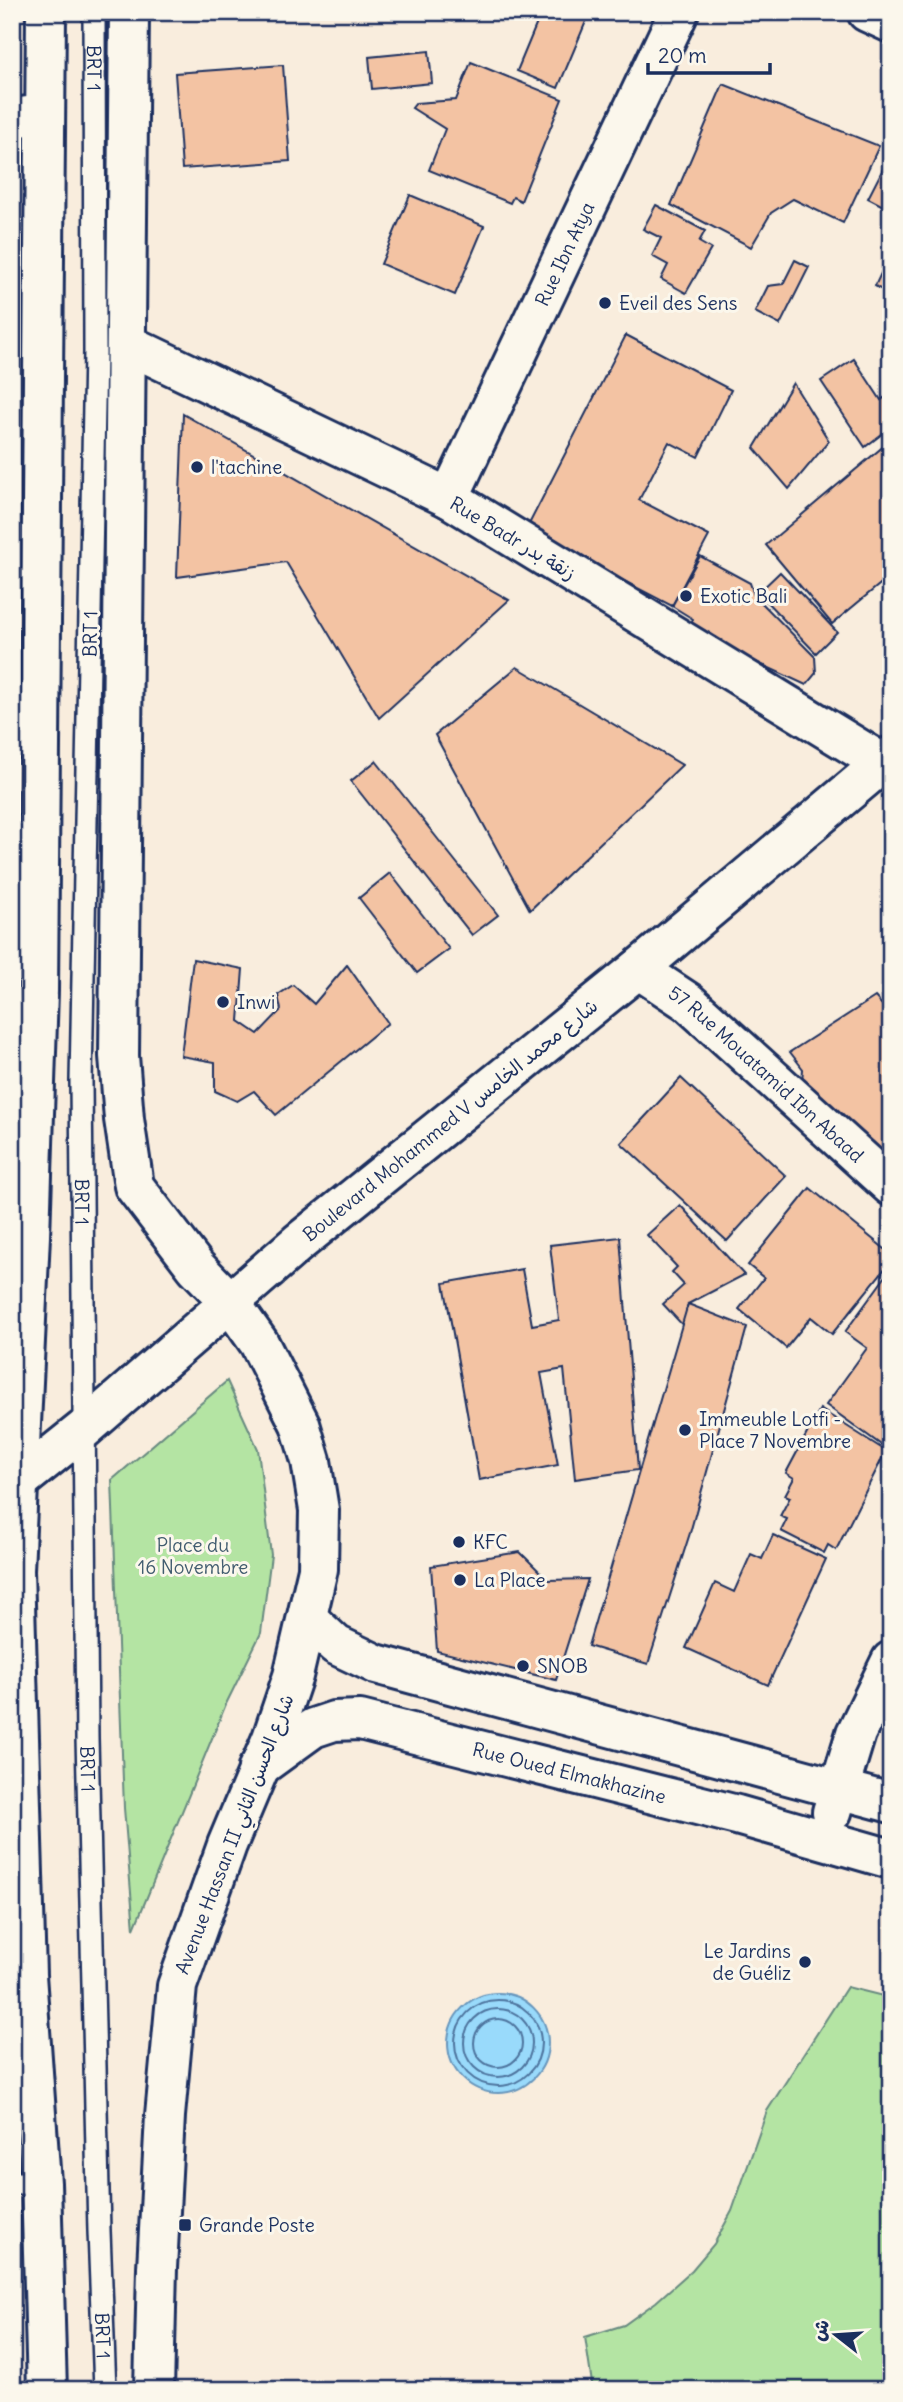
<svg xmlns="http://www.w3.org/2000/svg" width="903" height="2402" font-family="Delius,'Playpen Sans Arabic',sans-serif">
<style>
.green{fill:#b4e4a3;stroke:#688a80;stroke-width:2}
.water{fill:#99dafb;stroke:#6796bc;stroke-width:2}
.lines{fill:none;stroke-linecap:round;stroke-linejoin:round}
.shore{stroke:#4d739d;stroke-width:2}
.building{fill:#f3c3a3;stroke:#1b2f5e;stroke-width:2}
.lane-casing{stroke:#1b2f5e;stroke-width:26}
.street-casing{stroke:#1b2f5e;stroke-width:44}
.secondary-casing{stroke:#1b2f5e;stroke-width:44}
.primary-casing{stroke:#1b2f5e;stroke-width:44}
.lane{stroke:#fbf7ec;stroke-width:21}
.street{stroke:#fbf7ec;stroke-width:38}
.secondary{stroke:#fbf7ec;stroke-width:38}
.primary{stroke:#fbf7ec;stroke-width:38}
.poi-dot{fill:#1b2f5e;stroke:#fbf7ec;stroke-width:2.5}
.labels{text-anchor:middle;stroke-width:6;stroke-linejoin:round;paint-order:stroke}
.street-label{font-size:19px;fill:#1b2f5e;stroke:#fbf7ec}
.poi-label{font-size:19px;fill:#1b2f5e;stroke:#fbf7ec;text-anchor:start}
.park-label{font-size:19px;fill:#415c6f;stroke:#fbf7ec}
</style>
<rect width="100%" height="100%" fill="#f9eddd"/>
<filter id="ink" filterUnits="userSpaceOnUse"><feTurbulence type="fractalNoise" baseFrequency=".0143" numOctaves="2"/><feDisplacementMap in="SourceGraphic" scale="14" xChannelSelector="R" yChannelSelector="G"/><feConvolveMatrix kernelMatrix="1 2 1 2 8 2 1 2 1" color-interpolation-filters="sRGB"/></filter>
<g filter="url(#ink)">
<!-- green -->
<g class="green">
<path d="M227,1381L258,1449L271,1555L261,1633L226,1704L134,1929L124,1808L112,1480Z"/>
<path d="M847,1987L891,1998V2390H593L585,2337L624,2325L656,2302L692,2270L714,2244L732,2211L767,2111Z"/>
</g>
<!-- water -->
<circle class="water" cx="498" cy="2043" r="50"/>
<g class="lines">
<!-- shore -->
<g class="shore">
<circle cx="498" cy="2043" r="43"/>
<circle cx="498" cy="2043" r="34"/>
<circle cx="498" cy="2043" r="24"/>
</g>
</g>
<!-- building -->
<g class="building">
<path d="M419,12H455L452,21Z"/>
<path d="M525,12H590L558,88L517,71L539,18Z"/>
<path d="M429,51L432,83L372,89L369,57Z"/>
<path d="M471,62L562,99L521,201L513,197L510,203L429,170L445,129L412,108L416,103L456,100Z"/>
<path d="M283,65L290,161L182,169L175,73Z"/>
<path d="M723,84L879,146L843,223L793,199L771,213L751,247L671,205Z"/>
<path d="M890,155H891V210L868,198Z"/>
<path d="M410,195L484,226L455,295L381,264Z"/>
<path d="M656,205L705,231L699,242L711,249L686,293L661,279L668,265L652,256L661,238L643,229Z"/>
<path d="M795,260L809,267L780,325L755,312L768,286L783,284Z"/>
<path d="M882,271L891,275V295L875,286Z"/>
<path d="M626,335L731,390L698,457L669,442L639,500L709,536L672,606L526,530Z"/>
<path d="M854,359L881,400L891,393V427L865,447L821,381Z"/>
<path d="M793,383L829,441L789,489L754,448Z"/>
<path d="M183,414L509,600L379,718L286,562L177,577Z"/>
<path d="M891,440V575L832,624L766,545Z"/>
<path d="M700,556L750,583L754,595L815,657L816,673L806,685L687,630L693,619L672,606Z"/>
<path d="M780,572L837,632L816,653L758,593Z"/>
<path d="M517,667L682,765L530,910L435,735Z"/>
<path d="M376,761L498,915L472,935L351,781Z"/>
<path d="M390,873L449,949L417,973L359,898Z"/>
<path d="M193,959L243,969L239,1021L258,1034L281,1010L278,995L293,985L314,1004L347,965L388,1023L276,1115L254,1091L237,1101L215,1091V1062L181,1056Z"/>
<path d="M875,997L891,1015V1156L885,1161L801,1094L803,1069L790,1052Z"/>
<path d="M681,1078L786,1176L727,1241L621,1143Z"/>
<path d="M810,1188L891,1254V1261L832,1334L811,1317L786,1348L739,1309L764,1278L748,1265Z"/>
<path d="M680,1205L744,1275L688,1304L686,1329L663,1304L684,1285L672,1272L677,1267L647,1235Z"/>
<path d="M620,1237L638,1470L575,1479L564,1369L541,1373L558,1465L479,1480L444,1283L522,1269L532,1325L559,1320L550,1245Z"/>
<path d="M891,1269V1452L826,1405L867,1348L845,1332Z"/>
<path d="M688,1304L747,1327L690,1533L648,1664L588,1646Z"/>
<path d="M820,1409L886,1451L836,1550L828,1545L824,1553L781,1531L787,1519L780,1516L790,1497L785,1495L794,1478L786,1473Z"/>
<path d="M773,1535L826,1559L768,1685L686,1648L715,1583L734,1592L751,1554L762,1559Z"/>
<path d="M520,1552L548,1580L588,1579L556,1680L437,1651L431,1566Z"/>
</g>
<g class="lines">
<!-- lane casing -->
<g class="lane-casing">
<g id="lane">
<path id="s1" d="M94,12L95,352L81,1081L87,1738L99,2231L105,2390"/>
<path d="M12,2183H41"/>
</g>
</g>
<!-- street casing -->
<g class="street-casing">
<g id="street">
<path d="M867,12L891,23"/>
<path d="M127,344L449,498L882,763"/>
<path id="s2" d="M449,498L679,12"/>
<path id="s3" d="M638,969L688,1002L891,1186"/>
<path d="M307,1618L336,1645L376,1664L891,1803"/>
<path id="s4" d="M258,1768L313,1728L334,1721L360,1720L737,1815L891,1859"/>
<path d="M832,1812L856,1733L891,1661"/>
</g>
</g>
<!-- secondary casing -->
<g class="secondary-casing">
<g id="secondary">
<path d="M12,118L43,114"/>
<path d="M12,1487L83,1430L298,1243L638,969L891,756"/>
</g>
</g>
<!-- primary casing -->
<g class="primary-casing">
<g id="primary">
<path d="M46,12L38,991L30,1236L14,1570L26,1975L41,2183L47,2390"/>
<path d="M129,12L119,1056L124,1119L134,1186L196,1267L230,1302L259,1343L300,1424L311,1461L319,1510L318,1569L293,1676L272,1738L227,1845L177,1986L165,2116L157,2268L154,2390"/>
</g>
</g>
<!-- lane -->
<use href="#lane" class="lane"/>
<!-- street -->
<use href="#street" class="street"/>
<!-- secondary -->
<use href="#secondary" class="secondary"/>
<!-- primary -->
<use href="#primary" class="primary"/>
</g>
</g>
<!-- markers -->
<g class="poi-dot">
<circle cx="605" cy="303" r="7"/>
<circle cx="197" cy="467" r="7"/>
<circle cx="686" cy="596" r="7"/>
<circle cx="223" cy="1002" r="7"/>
<circle cx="685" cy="1430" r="7"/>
<circle cx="459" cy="1542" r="7"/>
<circle cx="460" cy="1580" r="7"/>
<circle cx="523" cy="1666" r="7"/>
<circle cx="805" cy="1962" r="7"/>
<rect x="178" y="2218" width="14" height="14" rx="3.5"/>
</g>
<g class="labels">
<!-- street labels -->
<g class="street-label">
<text dy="7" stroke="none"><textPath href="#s1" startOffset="56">BRT 1</textPath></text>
<text dy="7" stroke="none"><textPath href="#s2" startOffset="270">Rue Ibn Atya</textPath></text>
<text transform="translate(513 538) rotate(31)" y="7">Rue Badr زنقة بدر</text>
<text transform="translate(90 634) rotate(-89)" y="7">BRT 1</text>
<text dy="7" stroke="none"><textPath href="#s3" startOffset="166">57 Rue Mouatamid Ibn Abaad</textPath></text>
<text transform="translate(450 1120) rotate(-39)" y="7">Boulevard Mohammed V شارع محمد الخامس</text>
<text dy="7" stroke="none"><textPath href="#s1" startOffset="1190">BRT 1</textPath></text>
<text dy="7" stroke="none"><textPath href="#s1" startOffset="1757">BRT 1</textPath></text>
<text dy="7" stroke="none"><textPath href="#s4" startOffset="332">Rue Oued Elmakhazine</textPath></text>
<text transform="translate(234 1834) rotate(-69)" y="7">Avenue Hassan II شارع الحسن الثاني</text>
<text dy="7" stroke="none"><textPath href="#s1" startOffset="2324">BRT 1</textPath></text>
</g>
<!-- poi labels -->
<g class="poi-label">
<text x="619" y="310">Eveil des Sens</text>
<text x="211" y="474">l'tachine</text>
<text x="700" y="603">Exotic Bali</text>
<text x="237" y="1009">Inwi</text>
<text x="699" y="1426">Immeuble Lotfi -<tspan x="699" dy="22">Place 7 Novembre</tspan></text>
<text x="473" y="1549">KFC</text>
<text x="474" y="1587">La Place</text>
<text x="537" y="1673">SNOB</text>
<text x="791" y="1958" text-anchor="end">Le Jardins<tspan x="791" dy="22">de Guéliz</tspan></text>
<text x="199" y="2232">Grande Poste</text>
</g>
<!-- park labels -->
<g class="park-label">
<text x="193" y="1552">Place du<tspan x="193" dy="22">16 Novembre</tspan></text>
</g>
</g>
<!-- margin -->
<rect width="903" height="2402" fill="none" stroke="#fbf7ec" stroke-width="42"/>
<rect x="21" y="21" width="861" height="2360" fill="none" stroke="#1b2f5e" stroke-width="2.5" filter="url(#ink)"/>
<!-- north arrow -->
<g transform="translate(836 2335) rotate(287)" stroke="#fbf7ec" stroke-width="5" paint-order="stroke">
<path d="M0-5L12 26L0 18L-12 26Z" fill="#1b2f5e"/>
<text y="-10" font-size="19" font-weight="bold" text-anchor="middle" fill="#1b2f5e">ش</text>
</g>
<!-- scale -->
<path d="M648 63v10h122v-10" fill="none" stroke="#1b2f5e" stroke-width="3.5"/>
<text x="658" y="63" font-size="21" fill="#1b2f5e" stroke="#fbf7ec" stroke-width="5" paint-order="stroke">20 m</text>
</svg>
